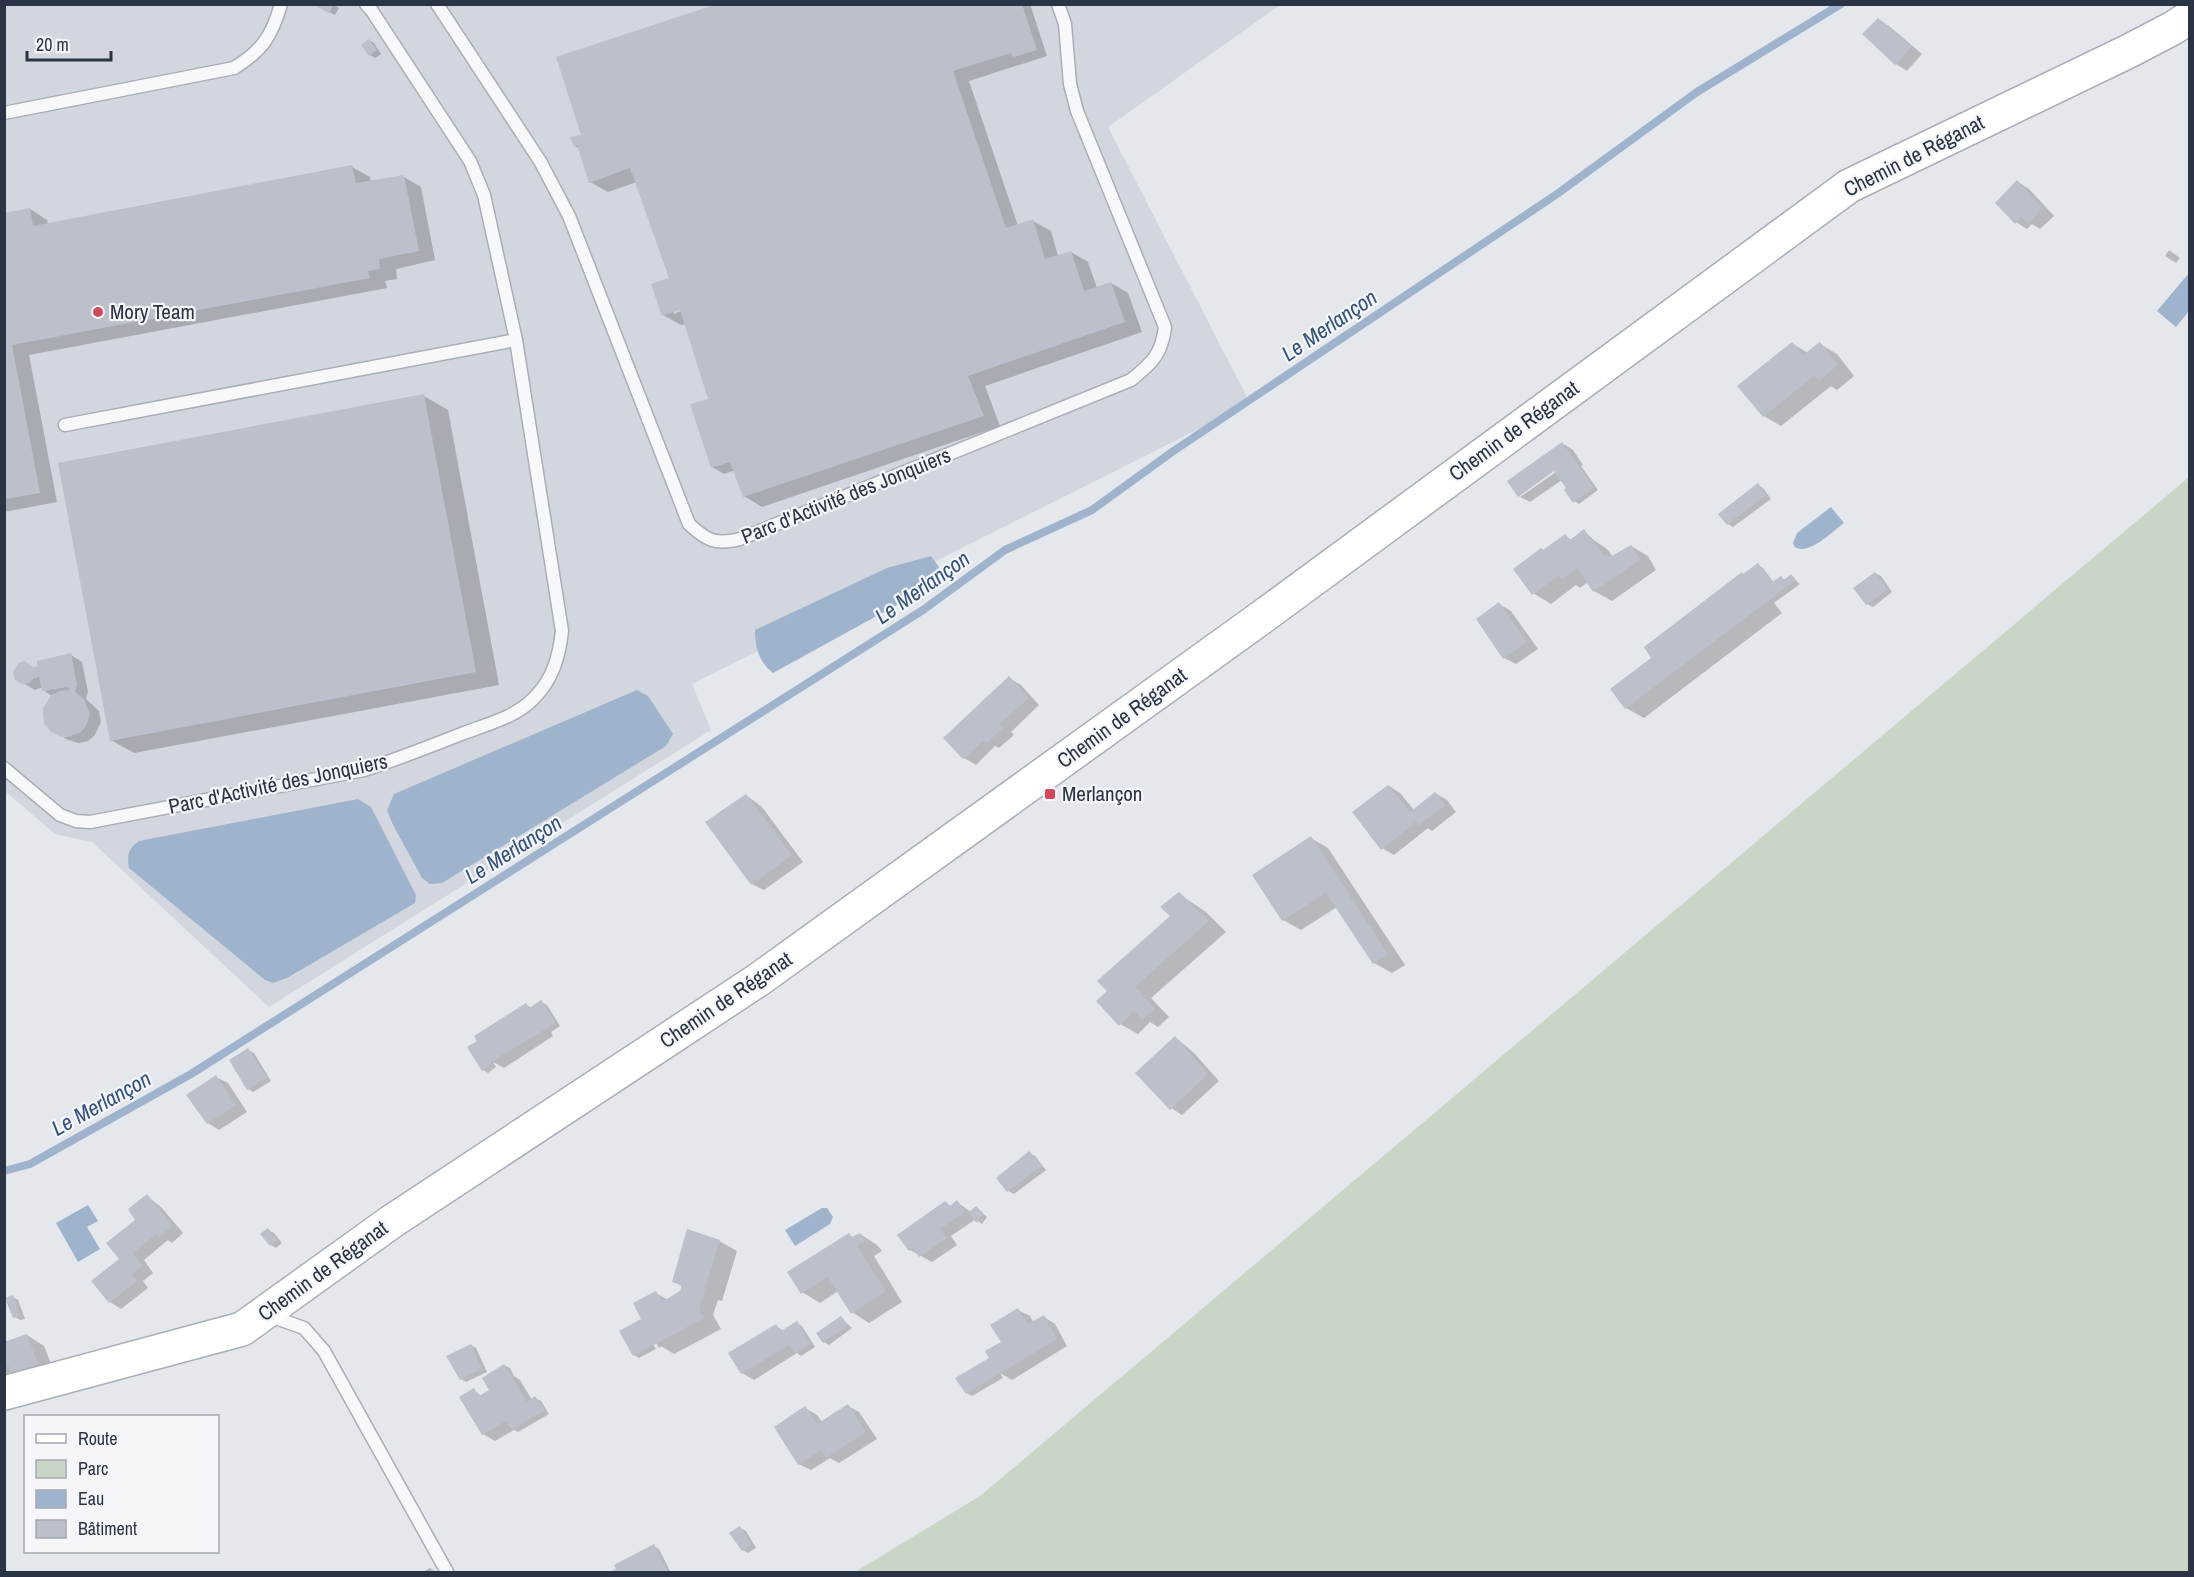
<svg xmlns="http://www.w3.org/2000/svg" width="2194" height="1577" font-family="'Archivo Narrow',sans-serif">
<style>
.built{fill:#d2d6de}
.green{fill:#c9d6c5}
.water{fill:#9fb4cc}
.shadow{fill:#0003;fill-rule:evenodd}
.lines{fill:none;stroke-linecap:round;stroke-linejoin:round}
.stream{stroke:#9fb4cc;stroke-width:8}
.building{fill:#bbc0ca}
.lane-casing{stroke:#a9aeb7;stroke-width:15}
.secondary-casing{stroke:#a9aeb7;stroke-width:36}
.lane{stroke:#f7f8fa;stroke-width:12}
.secondary{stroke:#fff;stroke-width:33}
.poi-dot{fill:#d1495b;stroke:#f4f6f9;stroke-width:2}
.labels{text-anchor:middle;stroke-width:4.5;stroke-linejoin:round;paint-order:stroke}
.street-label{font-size:21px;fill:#2b3445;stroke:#f4f6f9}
.poi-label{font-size:21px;fill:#2b3445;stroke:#f4f6f9;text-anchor:start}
.water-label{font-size:22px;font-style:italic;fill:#34527a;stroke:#f4f6f9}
</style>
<rect width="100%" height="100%" fill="#e4e7ec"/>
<!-- built -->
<path class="built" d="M5,5H1280L1108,127L1250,403L692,684L711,730L269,1007L92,842L55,834L5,791Z"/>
<!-- green -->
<path class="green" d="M2189,477V1572H855L980,1496Z"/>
<!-- water -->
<g class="water">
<path d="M2189,273V311L2176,327L2157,311Z"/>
<path d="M1831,507L1844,523C1832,532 1808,556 1795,547L1793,543L1797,533Z"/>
<path d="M931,556L939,567L924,590L773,673C759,662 755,648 755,630L887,568Z"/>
<path d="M637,690L648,696L673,734L666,746L442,883L430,884L422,878L393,825L387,810L394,794Z"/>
<path d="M358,799L371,807L416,895L415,903L287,978L273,983L265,980L129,868C127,854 128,849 139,841Z"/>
<path d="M88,1205L98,1221L87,1227L100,1249L78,1262L56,1223Z"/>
<path d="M822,1208H827L833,1217L830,1224L795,1246L785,1230Z"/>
</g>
<!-- shadow -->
<g class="shadow">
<path d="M314,4H333L339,8L335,15Z"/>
<path d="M722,4H1030L1047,56L969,81L1018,226L1033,221L1051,231L1058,256L1071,252L1088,262L1097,288L1111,283L1128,293L1142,332L985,386L1000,426L762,507L744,496L736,470L724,474L712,467L713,403L686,324L681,325L663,315L671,279L637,182L608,192L590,182L579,149L575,146L583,136ZM687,308L674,314V310Z"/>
<path d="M1878,19L1889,26L1922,54L1907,71L1896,64L1864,34Z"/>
<path d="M369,40L374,43L381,54L375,58L370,55Z"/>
<path d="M352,167L370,177L371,182L404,177L421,187L435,260L396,269L397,279L385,281L387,288L29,355L57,502L4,512V214L30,209L47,220L48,224Z"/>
<path d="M2018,182L2029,189L2054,216L2040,229L2032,224L2027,229L2016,222Z"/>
<path d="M2169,250L2180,258L2176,263L2165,256Z"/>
<path d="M1793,344L1808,353L1820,344L1837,354L1854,376L1837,390L1831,386L1781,426L1764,416Z"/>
<path d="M424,396L448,410L499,685L134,753L111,740Z"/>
<path d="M1562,443L1573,450L1583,465L1581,466L1598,490L1579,504L1574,501L1562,480L1530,502L1520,497L1556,472Z"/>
<path d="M1758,485L1763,488L1771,499L1733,527L1728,524Z"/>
<path d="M1584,531L1595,541L1607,549L1613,557L1631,546L1648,556L1656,570L1612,601L1594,591L1588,582L1580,588L1576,585L1551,604L1533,593L1544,551L1565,536L1572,540Z"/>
<path d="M1758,565L1763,568L1774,583L1781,578L1786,580L1791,576L1800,584L1774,603L1782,613L1644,718L1626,708L1644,665Z"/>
<path d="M1875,573L1881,576L1892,592L1873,607L1867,604L1856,588Z"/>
<path d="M1499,604L1511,611L1538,649L1516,664L1504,658Z"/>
<path d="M71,655L82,662L88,692L86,699L99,711L101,722L95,735L88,741L79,743L68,740L56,733L52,696L43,690V687L35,690L16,679L34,668Z"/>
<path d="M1009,678L1021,685L1039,705L1011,732L1014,735L999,748L995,746L976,765L964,758L945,738Z"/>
<path d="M1389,786L1400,793L1414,810L1435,793L1447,800L1456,812L1432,831L1428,828L1394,855L1382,848Z"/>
<path d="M746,795L762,807L803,862L764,890L752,884Z"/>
<path d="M1311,838L1328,848L1405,965L1392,973L1374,963L1337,907L1301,930L1283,920Z"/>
<path d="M1179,894L1206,912L1226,932L1151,998L1169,1017L1158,1027L1150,1022L1138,1034L1120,1024L1109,991L1172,916Z"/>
<path d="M541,1002L547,1005L560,1026L551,1032L553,1036L504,1068L493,1062L496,1067L488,1073L483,1070L526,1005L532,1008Z"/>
<path d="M1175,1037L1194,1053L1219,1081L1182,1115L1171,1108Z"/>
<path d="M248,1050L254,1053L271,1081L253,1092L248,1089Z"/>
<path d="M216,1077L228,1083L247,1112L219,1130L208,1123Z"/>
<path d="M1029,1153L1035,1156L1046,1170L1014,1194L1008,1191L998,1178Z"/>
<path d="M147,1196L162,1208L183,1233L172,1243L168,1240L144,1260L153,1273L143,1281L148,1288L121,1309L110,1302L121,1259Z"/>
<path d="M957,1202L971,1212L976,1207L987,1217L982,1224L976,1219L951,1236L957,1245L932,1262L910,1250L899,1235L945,1203L951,1206Z"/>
<path d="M268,1230L274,1233L282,1243L276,1248L271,1245Z"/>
<path d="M860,1234L877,1245L882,1251L874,1256L902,1302L869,1323L852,1312L838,1291L820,1303L802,1292L849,1235L854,1238Z"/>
<path d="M719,1241L737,1251L722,1301L718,1300L713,1315L721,1329L674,1354L661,1346L659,1348L635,1304L656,1293L668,1300L681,1292L683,1287L673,1281Z"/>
<path d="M13,1297L18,1300L25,1319L20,1320L15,1317Z"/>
<path d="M1018,1310L1030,1316L1034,1323L1044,1317L1055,1324L1067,1346L1012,1380L1000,1373L1003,1378L972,1396L967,1393L1003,1342Z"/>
<path d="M841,1318L852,1328L829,1345L824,1342Z"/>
<path d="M642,1323L656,1349L639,1358L634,1355Z"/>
<path d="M797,1323L802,1326L815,1347L801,1356L797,1353L754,1380L742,1373L776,1326L784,1331Z"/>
<path d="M27,1335L44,1346L55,1374L4,1383V1343Z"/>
<path d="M471,1345L476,1348L487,1372L466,1382L461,1379Z"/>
<path d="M504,1365L510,1368L514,1376L520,1380L532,1400L535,1398L541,1401L549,1414L518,1432L514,1430L495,1441L483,1434L461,1397L474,1390L481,1396L491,1391Z"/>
<path d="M848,1406L859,1412L877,1439L839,1463L830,1458L811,1470L799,1464L805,1408L817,1415L822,1422Z"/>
<path d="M740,1528L746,1531L756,1548L748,1553L743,1550Z"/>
<path d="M654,1546L659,1549L670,1571L667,1572H613Z"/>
<path d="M430,1568L436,1572H422Z"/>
</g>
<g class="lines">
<!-- stream -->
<path class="stream" d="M4,1171L30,1164L191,1074L923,610L1005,550L1092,510L1172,452L1557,194L1697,92L1841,4"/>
</g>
<!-- building -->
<g class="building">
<path d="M312,4H334L329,13Z"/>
<path d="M717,4H1022L1037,50L1013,57L1011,53L953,71L1006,228L1033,219L1045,259L1071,251L1084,291L1111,282L1125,322L968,376L984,416L743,497L730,462L711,468L690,404L708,399L680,310L662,316L651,284L669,278L630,168L589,183L577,145L574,147L570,137L581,135L556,57Z"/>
<path d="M1878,18L1912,47L1895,65L1862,34Z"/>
<path d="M369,39L377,50L369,56L361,45Z"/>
<path d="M352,165L356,183L404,175L419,251L379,259L380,269L368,271L370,278L12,345L40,493L5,499V213L30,208L33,226Z"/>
<path d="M2017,180L2043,208L2028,224L2021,217L2015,224L1995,203Z"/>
<path d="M1792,342L1803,355L1820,342L1838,365L1819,381L1814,376L1763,417L1737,386Z"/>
<path d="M424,394L476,672L110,741L58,463Z"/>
<path d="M1562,442L1594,487L1573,503L1564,490L1566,488L1554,471L1518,497L1507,481Z"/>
<path d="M1758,483L1766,495L1727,525L1718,514Z"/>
<path d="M1584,529L1603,555L1610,557L1631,545L1640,560L1593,592L1577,568L1562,579L1559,575L1532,595L1513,569L1541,548L1543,550L1565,534L1570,540Z"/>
<path d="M1758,563L1772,582L1781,576L1784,580L1791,574L1796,580L1625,709L1610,689L1651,658L1644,647L1742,572L1743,574Z"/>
<path d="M1875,572L1888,589L1866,605L1853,588Z"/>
<path d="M1499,602L1527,642L1503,659L1476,619Z"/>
<path d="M71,653L77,685L75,692L84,699L90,714L86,726L80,733L67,737H61L50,731L44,723L43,709L51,695L60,691L69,690L68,687L42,691L39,677L34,678L29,683L22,684L15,680L13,672L19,663L25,661L33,667L37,666V661Z"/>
<path d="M1009,676L1029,698L1000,724L1003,728L987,743L984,740L963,759L943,738Z"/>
<path d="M1388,785L1410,812L1435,792L1446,805L1419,825L1416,822L1381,850L1352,812Z"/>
<path d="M746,794L792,855L751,885L705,822Z"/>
<path d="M1311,836L1388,954L1373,964L1326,893L1282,921L1252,875Z"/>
<path d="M1179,892L1209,921L1135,987L1155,1009L1142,1020L1134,1011L1119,1026L1096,1001L1107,991L1097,981L1170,916L1160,907Z"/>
<path d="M541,1000L556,1023L491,1062L492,1064L482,1071L467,1047L477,1041L474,1036L526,1003L529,1008Z"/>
<path d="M1175,1036L1208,1074L1170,1110L1135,1073Z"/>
<path d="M248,1048L267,1078L247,1090L229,1060Z"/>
<path d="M216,1075L236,1105L207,1124L186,1095Z"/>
<path d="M1029,1151L1042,1166L1007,1192L996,1178Z"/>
<path d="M147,1194L173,1226L159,1237L156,1234L133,1253L143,1266L132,1274L137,1281L109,1303L91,1281L119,1259L106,1243L135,1220L128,1209Z"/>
<path d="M957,1200L965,1212L940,1229L947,1238L919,1257L913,1248L909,1251L897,1235L945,1201L950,1206Z"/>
<path d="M976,1206L983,1213L977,1223L968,1213Z"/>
<path d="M268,1228L277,1240L270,1246L260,1234Z"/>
<path d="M687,1229L720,1240L699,1309L704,1318L633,1356L619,1331L641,1319L633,1303L656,1291L662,1302L680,1291L682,1285L672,1282Z"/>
<path d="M849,1233L852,1237L860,1233L865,1241L857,1246L886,1291L851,1314L828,1277L801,1294L787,1272Z"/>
<path d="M13,1295L20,1316L13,1318L5,1298Z"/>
<path d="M1018,1308L1028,1324L1044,1315L1057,1339L966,1394L955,1378L989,1358L985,1351L1001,1342L990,1325Z"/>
<path d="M841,1316L848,1325L823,1343L816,1333Z"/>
<path d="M797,1321L811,1344L795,1354L789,1345L741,1374L728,1353L776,1324L781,1331Z"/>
<path d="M27,1334L38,1364L11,1373L9,1366L4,1368V1342Z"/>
<path d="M471,1344L482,1369L460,1380L446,1356Z"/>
<path d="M504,1364L527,1402L535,1396L545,1410L512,1430L506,1421L482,1435L459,1397L474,1388L479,1396L489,1390L482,1378Z"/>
<path d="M848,1404L866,1432L826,1458L821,1450L798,1465L774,1427L805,1406L817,1424Z"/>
<path d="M740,1526L752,1545L742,1551L729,1533Z"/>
<path d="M654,1544L668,1572H609L616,1569L614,1565Z"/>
</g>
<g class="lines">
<!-- lane casing -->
<g class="lane-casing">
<g id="lane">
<path d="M437,4L540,161L569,216L689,524C707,541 716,545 740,539L1131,380C1152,363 1162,354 1165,327L1077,111L1070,84L1065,24L1058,4"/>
<path d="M4,113L234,68C262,51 272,36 281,4"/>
<path d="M65,425L516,340"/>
<path d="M4,768L60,815L76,821L90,822L364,770C398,759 431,746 464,733C488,724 516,717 534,698C553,679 559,657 562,631L516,340L484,195L470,161L372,11L366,4"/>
<path d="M267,1315L304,1328L324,1351L447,1572"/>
</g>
</g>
<!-- secondary casing -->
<g class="secondary-casing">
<path id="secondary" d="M4,1393L242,1329L391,1222L758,980L1262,617L1849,186L2129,51L2173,28L2190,17"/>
</g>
<!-- lane -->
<use href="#lane" class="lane"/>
<!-- secondary -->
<use href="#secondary" class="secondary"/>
</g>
<!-- markers -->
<g class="poi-dot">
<circle cx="98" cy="312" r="6"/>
<rect x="1044" y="788" width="12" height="12" rx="3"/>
</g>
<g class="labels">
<!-- street labels -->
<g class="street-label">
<text transform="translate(1914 156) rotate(-27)" y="7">Chemin de Réganat</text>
<text transform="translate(1514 431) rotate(-36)" y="7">Chemin de Réganat</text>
<text transform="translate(846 496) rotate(-22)" y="7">Parc d'Activité des Jonquiers</text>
<text transform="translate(1122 718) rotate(-36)" y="7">Chemin de Réganat</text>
<text transform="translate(278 784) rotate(-12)" y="7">Parc d'Activité des Jonquiers</text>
<text transform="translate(726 1000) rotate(-34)" y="7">Chemin de Réganat</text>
<text transform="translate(323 1271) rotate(-36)" y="7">Chemin de Réganat</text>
</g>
<!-- poi labels -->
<g class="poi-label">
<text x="110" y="319">Mory Team</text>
<text x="1062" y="801">Merlançon</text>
</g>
<!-- water labels -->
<g class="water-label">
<text transform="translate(1329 325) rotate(-34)" y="8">Le Merlançon</text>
<text transform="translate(922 587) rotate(-35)" y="8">Le Merlançon</text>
<text transform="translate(513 849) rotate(-32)" y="8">Le Merlançon</text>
<text transform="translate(101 1103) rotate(-29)" y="8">Le Merlançon</text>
</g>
</g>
<!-- border -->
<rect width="2194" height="1577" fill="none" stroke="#2b3445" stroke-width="12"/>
<!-- legend -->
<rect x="24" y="1415" width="195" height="138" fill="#f4f6f9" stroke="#a4a8b1" stroke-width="1.5"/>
<rect x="36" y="1434" width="30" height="9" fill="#ffffff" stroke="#a4a8b1" stroke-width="1.5"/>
<text x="78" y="1445" font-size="18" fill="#2b3445">Route</text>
<rect x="36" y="1460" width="30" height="18" fill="#c9d6c5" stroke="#a4a8b1" stroke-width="1.5"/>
<text x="78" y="1475" font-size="18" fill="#2b3445">Parc</text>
<rect x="36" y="1490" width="30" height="18" fill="#9fb4cc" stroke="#a4a8b1" stroke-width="1.5"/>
<text x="78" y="1505" font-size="18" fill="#2b3445">Eau</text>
<rect x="36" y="1520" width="30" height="18" fill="#bbc0ca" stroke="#a4a8b1" stroke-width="1.5"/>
<text x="78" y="1535" font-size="18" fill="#2b3445">Bâtiment</text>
<!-- scale -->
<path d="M27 51v9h84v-9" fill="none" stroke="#2b3445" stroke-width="3"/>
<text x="36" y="51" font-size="18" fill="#2b3445" stroke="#f4f6f9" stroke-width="4.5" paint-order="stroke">20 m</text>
</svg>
